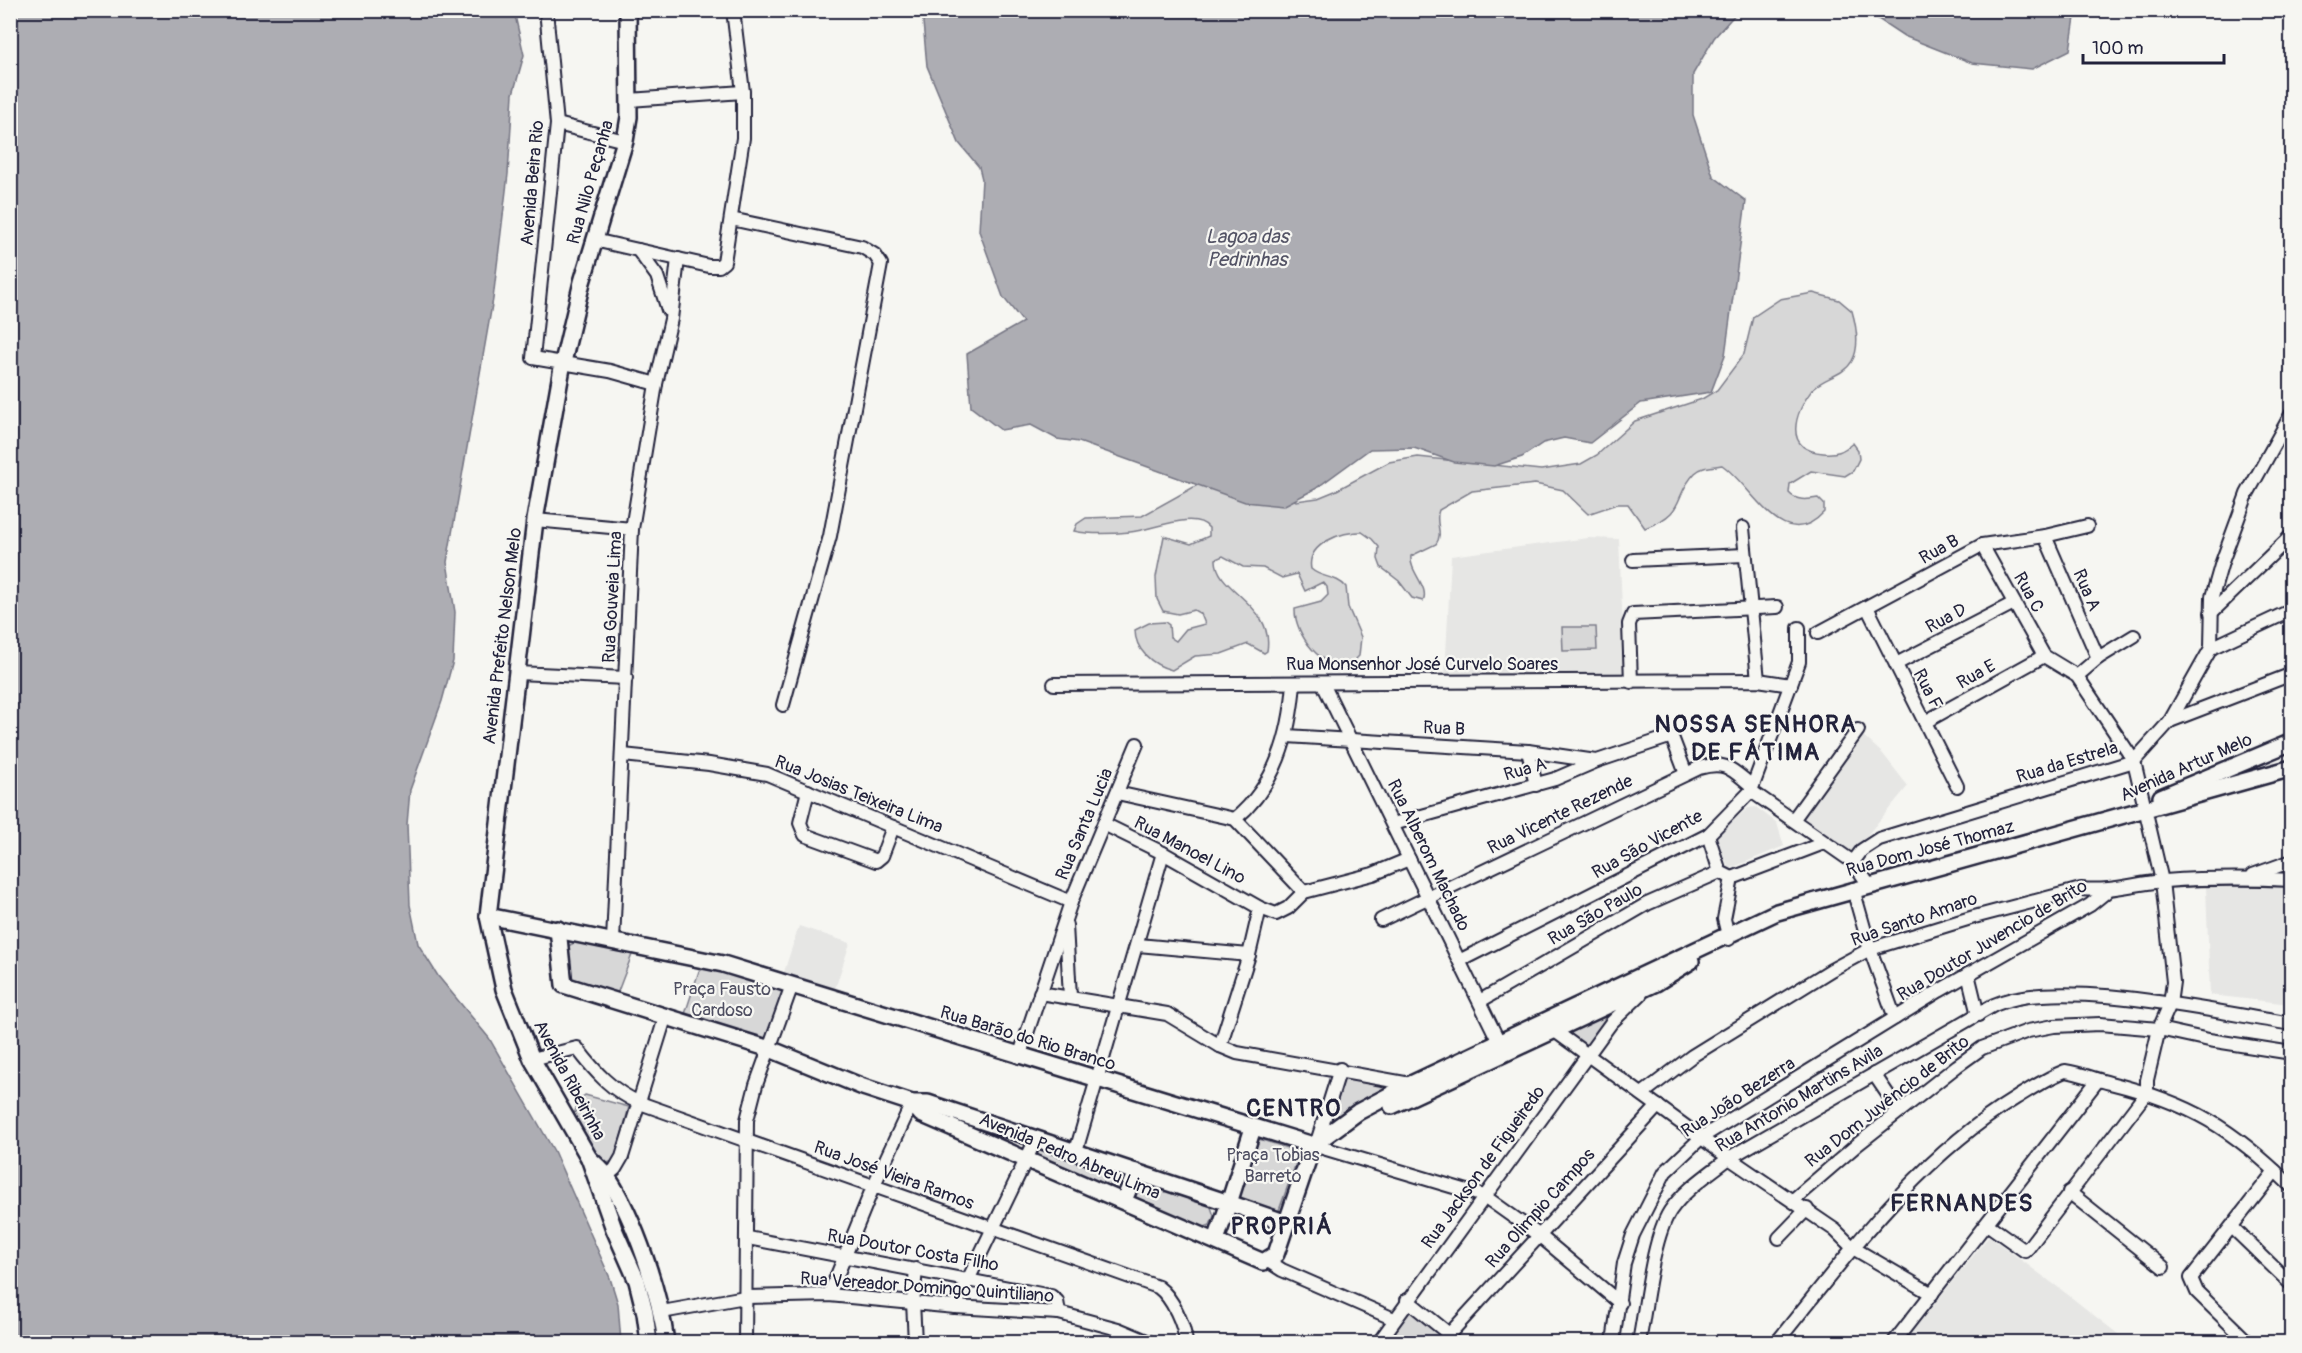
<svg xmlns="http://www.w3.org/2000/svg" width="2302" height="1353" font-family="Pangolin,sans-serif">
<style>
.built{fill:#e6e6e4}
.green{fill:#d7d7d7;stroke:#7c7c89;stroke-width:1.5}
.water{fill:#adadb3;stroke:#757583;stroke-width:1.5}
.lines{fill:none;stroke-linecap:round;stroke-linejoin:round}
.minor-casing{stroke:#22223b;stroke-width:16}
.major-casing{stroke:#22223b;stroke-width:20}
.minor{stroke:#f6f6f2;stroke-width:12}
.major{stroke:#f6f6f2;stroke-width:15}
.labels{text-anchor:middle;stroke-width:4.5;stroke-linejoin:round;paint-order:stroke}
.street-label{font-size:18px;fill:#22223b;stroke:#f6f6f2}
.park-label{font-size:18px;fill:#4f4f62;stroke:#f6f6f2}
.water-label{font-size:20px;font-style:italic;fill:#535365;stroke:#f6f6f2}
.district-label{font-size:24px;font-weight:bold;letter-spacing:1.5px;fill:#22223b;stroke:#f6f6f2}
</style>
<rect width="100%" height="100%" fill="#f6f6f2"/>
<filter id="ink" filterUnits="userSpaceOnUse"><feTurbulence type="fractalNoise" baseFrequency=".0167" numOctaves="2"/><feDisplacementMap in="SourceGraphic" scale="12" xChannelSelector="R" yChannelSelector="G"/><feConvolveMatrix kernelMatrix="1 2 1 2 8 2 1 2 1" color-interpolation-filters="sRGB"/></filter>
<g filter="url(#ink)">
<!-- built -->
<g class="built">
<path d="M1588,538L1619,539L1625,676L1445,674L1451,556Z"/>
<path d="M1858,731L1883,754L1908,786L1851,855L1804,819Z"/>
<path d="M1756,807L1777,823L1784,846L1729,869L1716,836L1748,808Z"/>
<path d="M2206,887H2291L2290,1004L2210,995Z"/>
<path d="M799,926L850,943L835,989L784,972Z"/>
<path d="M1989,1236L2067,1294L2128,1342H1904Z"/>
</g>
<!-- green -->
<g class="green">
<path d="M1813,293L1839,300L1852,311C1856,325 1860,347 1852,361C1843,377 1822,377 1812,390C1795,412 1782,450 1823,453C1837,454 1842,452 1853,443L1858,450L1859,459L1853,471L1845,476L1811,471L1790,484L1789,493C1796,501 1807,500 1818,498L1824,504V512C1783,557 1753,486 1722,465C1713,467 1702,466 1695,473C1672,497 1688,512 1645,528L1628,504H1617L1588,514L1563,490L1535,484L1472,491L1439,510C1434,522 1444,533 1436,544L1411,556C1409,572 1430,587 1423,601L1412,598L1399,581L1381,567L1378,559L1379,547L1372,539L1362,532C1342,531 1306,544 1311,569C1322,579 1336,575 1346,587L1348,607L1361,637L1359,656L1351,664C1323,673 1294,634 1295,609L1321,602L1328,595L1327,587L1323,582L1305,591L1297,574L1282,578L1263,568L1243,567L1223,556L1216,559C1215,591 1275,604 1267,651L1264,653L1248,644L1221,654L1195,656L1172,670C1152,665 1135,650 1135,630L1149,623L1165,622L1169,625L1170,637L1176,641L1186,629L1205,624L1201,614L1194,610L1178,614L1163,611L1157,599L1156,577L1164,536L1191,544L1209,536V528C1194,509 1150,531 1130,532C1111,534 1092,535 1074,531L1077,524L1086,518L1142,516L1201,483L1290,497L1296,501L1318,498L1335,491L1389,462L1418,457L1541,470L1581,464L1597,455L1635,421L1702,399L1717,390L1744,354L1753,317L1780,299Z"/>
<path d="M1562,627H1596L1597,650L1563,651Z"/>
<path d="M580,940L633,952L617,994L574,981L571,976L568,946Z"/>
<path d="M707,967L785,990L765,1039L689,1018L685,1014L699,971Z"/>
<path d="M1610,1007L1616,1011L1588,1049L1560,1030Z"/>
<path d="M1343,1077L1399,1084L1329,1126Z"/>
<path d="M585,1095L629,1107L615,1160L605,1164L596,1160L573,1117L579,1100Z"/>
<path d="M1259,1139L1300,1152L1278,1213L1238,1200Z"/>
<path d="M1043,1147L1122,1175C1125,1183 1121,1188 1114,1191L1039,1159L1038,1152Z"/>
<path d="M1145,1181L1209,1201L1214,1216L1210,1225L1202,1228L1136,1202L1134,1195L1139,1184Z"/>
<path d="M1411,1307L1442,1334L1435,1342H1386Z"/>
</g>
<!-- water -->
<g class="water">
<path d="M10,11H514L524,55L513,94L508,174L493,299L447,562L455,612L453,661L442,701L410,790L407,824L410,905L418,944L438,976L489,1038L554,1151L610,1278L618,1304L621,1342H11Z"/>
<path d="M925,11H1738L1714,38L1693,74V115L1713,176L1746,201L1725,355L1711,392L1641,403L1590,443L1564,438L1543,443L1522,457L1494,466L1454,462L1414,448L1370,449L1315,489L1283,506L1245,502L1079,442L1057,439L1031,425L1001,430L971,407L967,354L1023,322L1003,297L979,231L982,179L979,167L959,143L927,66L923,22Z"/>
<path d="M1866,11H2076L2070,50L2032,69L1972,63L1904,36Z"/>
</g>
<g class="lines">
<!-- minor casing -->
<g class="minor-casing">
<g id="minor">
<path d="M546,10L557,124L533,358L610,371L656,384"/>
<path d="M629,100L743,92"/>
<path d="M557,124L625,141"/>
<path d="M731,219L862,247L875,255L881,264L830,536L783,705"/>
<path d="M594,240L709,266H719L724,262L743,138V92L733,10"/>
<path d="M638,250L657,276L668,310"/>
<path d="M535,520L632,529"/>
<path d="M1743,528L1758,680"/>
<path d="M2045,536L2098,658"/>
<path d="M1982,545L2044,656L2077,676L2134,761L2162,881L2173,982L2170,1004L2159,1029L2147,1080V1092"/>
<path d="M1633,560L1745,555"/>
<path d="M1868,609L1957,786"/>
<path d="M2211,613L2292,535"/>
<path d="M1818,633L1982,545L2045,536L2087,526"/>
<path d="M2211,648L2292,610"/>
<path d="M1896,664L2014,603"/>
<path d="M517,673L626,678"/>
<path d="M2077,676L2098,658L2134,636"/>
<path d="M1631,682L1629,624L1633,614L1777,607"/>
<path d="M1054,684L1758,680L1791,685"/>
<path d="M1323,684L1499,1042"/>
<path d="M2170,721L2292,674"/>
<path d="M1925,722L2044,656"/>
<path d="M1287,736L1528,751L1596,761"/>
<path d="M1528,751L1536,785"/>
<path d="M623,755L709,764L767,774L1071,902"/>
<path d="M808,791L800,823L805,835L876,861L882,856L893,827"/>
<path d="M1751,791L1853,862L1869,885"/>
<path d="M1117,793L1235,819L1304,892"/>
<path d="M1235,819C1276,785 1290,735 1294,683"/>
<path d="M1793,820L1858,730"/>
<path d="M1104,824L1163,853L1260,908L1276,914L1288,908L1304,892L1373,874L1409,859"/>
<path d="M1393,824L1555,779L1597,761L1669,737H1672L1686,774"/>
<path d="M1708,835L1720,872"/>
<path d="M1853,862L1862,850L1879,839L2134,761L2170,721L2211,648L2212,597L2222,562L2247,494L2292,413"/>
<path d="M2253,875L2292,861"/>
<path d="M1732,878L1824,843"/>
<path d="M1853,889L1870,949L1895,1018"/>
<path d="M1381,920L1699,768C1727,760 1732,770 1752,786"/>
<path d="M1066,925L1070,997"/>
<path d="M1729,939L1724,919L1732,878"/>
<path d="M613,941L632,529L656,384L671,319L678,259"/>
<path d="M1138,945L1249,955"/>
<path d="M1461,960L1708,835L1751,791L1799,662V628"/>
<path d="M1968,974L1978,1015"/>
<path d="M1040,993L1167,1014L1220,1046L1237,1053L1416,1085"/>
<path d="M1480,1001L1647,904L1720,872L1732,878"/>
<path d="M1552,1029L1729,1158L1835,1230L1853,1248L1932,1294"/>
<path d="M1220,1046L1249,955L1260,908"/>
<path d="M1019,1057L1071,902L1137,744"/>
<path d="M532,1059L577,1048C595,1072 612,1091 640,1103L1158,1287C1173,1298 1184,1325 1186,1342"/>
<path d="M1874,1074L1899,1111"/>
<path d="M1642,1094L1692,1056L1831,970L1870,949L1974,917L2081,889C2114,892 2134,883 2165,881C2207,878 2249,878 2292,880"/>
<path d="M1317,1142L1340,1069"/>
<path d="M1313,1145L1484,1196L1540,1236L1620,1303"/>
<path d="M1076,1151L1163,853"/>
<path d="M601,1181L615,1169L622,1157L665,1018"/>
<path d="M2069,1192L2163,1267"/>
<path d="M1793,1200L1858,1144L1957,1066L1982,1048L2028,1031L2054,1026L2100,1024L2159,1029L2209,1040L2292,1053"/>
<path d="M1987,1224L2025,1251L2028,1248L2147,1092"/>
<path d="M2232,1227L2292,1285"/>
<path d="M748,1238L1051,1296L1057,1301L1059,1313"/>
<path d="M1779,1238L1807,1209"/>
<path d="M1268,1261L1282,1270L1394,1319"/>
<path d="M829,1295L873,1187L912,1103"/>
<path d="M1407,1300L1449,1334"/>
<path d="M955,1307L1036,1139"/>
<path d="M662,1312L745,1297L829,1295L955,1307L1059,1313L1118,1329L1149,1342"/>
<path d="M745,1342L747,1120L756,1085L792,985"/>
<path d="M915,1342L913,1302L916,1269"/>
<path d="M1379,1342L1611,1023L1641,994"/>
<path d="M1442,1342L1658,1106"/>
<path d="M1613,1342L1624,1263L1633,1235L1665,1172L1702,1137L1939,991L2090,905L2106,892"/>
<path d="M1639,1342C1646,1308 1652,1239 1670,1211C1684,1190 1709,1174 1729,1158L1994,1005C2058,976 2219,1013 2292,1024"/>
<path d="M1777,1342C1848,1254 1918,1158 2016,1098C2032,1088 2047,1078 2065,1071C2080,1073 2094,1079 2110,1083C2191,1103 2232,1128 2292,1187"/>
<path d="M1894,1342L2098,1080"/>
<path d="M2248,1342L2197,1292L2191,1278L2275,1171"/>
</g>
</g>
<!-- major casing -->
<g class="major-casing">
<g id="major">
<path d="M628,10L629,117L625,141L582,282L563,362L535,520L488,916L504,989L532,1059L589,1158L614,1229L637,1281L645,1313L649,1342"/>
<path d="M2161,797L2292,742"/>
<path d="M488,916L723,964L1313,1145"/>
<path d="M558,929L564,985L770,1049L863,1087L912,1103H928L1229,1203L1253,1128"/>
<path d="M912,1103L921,1114L1263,1262L1276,1254L1313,1145"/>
<path d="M1392,1106L1656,983L1691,961"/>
<path d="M1313,1145L1358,1112L1413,1083L1777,912L2292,768"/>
<path d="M589,1158C595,1164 603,1170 608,1178C635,1219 660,1294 666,1342"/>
<path d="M1124,1200L1136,1172"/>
<path d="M1216,1240L1229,1203L1287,1223"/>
</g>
</g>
<!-- minor -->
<use href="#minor" class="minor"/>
<!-- major -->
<use href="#major" class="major"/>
</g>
</g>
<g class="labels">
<!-- street labels -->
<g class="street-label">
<text transform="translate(590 182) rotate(-74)" y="6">Rua Nilo Peçanha</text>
<text transform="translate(532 183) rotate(-85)" y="6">Avenida Beira Rio</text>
<text transform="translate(1939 549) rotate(-29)" y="6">Rua B</text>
<text transform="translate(2087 590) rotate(67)" y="6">Rua A</text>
<text transform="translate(2029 592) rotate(61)" y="6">Rua C</text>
<text transform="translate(612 597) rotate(-87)" y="6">Rua Gouveia Lima</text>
<text transform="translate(1946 618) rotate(-28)" y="6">Rua D</text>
<text transform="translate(502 636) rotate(-83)" y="6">Avenida Prefeito Nelson Melo</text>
<text x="1422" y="670">Rua Monsenhor José Curvelo Soares</text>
<text transform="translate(1976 674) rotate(-29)" y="6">Rua E</text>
<text transform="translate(1928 689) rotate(63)" y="6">Rua F</text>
<text transform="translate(1444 728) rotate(3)" y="6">Rua B</text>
<text transform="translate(2067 762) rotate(-17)" y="6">Rua da Estrela</text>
<text transform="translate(2186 767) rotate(-24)" y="6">Avenida Artur Melo</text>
<text transform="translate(1525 769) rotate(-16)" y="6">Rua A</text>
<text transform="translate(859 794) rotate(22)" y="6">Rua Josias Teixeira Lima</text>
<text transform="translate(1560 814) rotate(-26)" y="6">Rua Vicente Rezende</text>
<text transform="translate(1084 824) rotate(-67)" y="6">Rua Santa Lucia</text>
<text transform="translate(1647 844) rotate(-29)" y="6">Rua São Vicente</text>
<text transform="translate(1930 848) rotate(-15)" y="6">Rua Dom José Thomaz</text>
<text transform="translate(1190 850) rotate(28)" y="6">Rua Manoel Lino</text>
<text transform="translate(1429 855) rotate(64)" y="6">Rua Alberom Machado</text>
<text transform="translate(1595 914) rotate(-30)" y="6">Rua São Paulo</text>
<text transform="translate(1914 919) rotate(-19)" y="6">Rua Santo Amaro</text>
<text transform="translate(1992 940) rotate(-31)" y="6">Rua Doutor Juvencio de Brito</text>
<text transform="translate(1028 1038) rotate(17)" y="6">Rua Barão do Rio Branco</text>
<text transform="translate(570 1080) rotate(62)" y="6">Avenida Ribeirinha</text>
<text transform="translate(1738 1097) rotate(-33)" y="6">Rua João Bezerra</text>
<text transform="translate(1799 1098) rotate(-31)" y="6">Rua Antonio Martins Avila</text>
<text transform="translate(1887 1101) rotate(-38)" y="6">Rua Dom Juvêncio de Brito</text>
<text transform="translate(1070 1156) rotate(23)" y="6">Avenida Pedro Abreu Lima</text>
<text transform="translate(1483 1167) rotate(-54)" y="6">Rua Jackson de Figueiredo</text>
<text transform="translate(894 1175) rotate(20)" y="6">Rua José Vieira Ramos</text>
<text transform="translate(1540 1208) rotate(-48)" y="6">Rua Olimpio Campos</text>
<text transform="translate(913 1250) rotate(10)" y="6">Rua Doutor Costa Filho</text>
<text transform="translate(927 1287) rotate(4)" y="6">Rua Vereador Domingo Quintiliano</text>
</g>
<!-- park labels -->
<g class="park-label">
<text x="722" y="995">Praça Fausto<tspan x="722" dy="21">Cardoso</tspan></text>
<text x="1273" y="1161">Praça Tobias<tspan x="1273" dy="21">Barreto</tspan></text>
</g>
<!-- water labels -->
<g class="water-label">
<text x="1247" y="243">Lagoa das<tspan x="1247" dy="23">Pedrinhas</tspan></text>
</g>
<!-- district labels -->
<g class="district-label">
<text x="1756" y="732">NOSSA SENHORA<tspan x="1756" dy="28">DE FÁTIMA</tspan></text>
<text x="1294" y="1116">CENTRO</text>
<text x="1962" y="1211">FERNANDES</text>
<text x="1282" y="1234">PROPRIÁ</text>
</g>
</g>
<!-- margin -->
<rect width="2302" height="1353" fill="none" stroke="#f6f6f2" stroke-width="36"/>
<rect x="18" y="18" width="2266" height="1317" fill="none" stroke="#22223b" stroke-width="2" filter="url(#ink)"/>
<!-- scale -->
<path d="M2083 54v9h141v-9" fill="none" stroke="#22223b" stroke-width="3"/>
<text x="2092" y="54" font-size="18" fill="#22223b" stroke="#f6f6f2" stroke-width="4.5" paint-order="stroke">100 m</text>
</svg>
